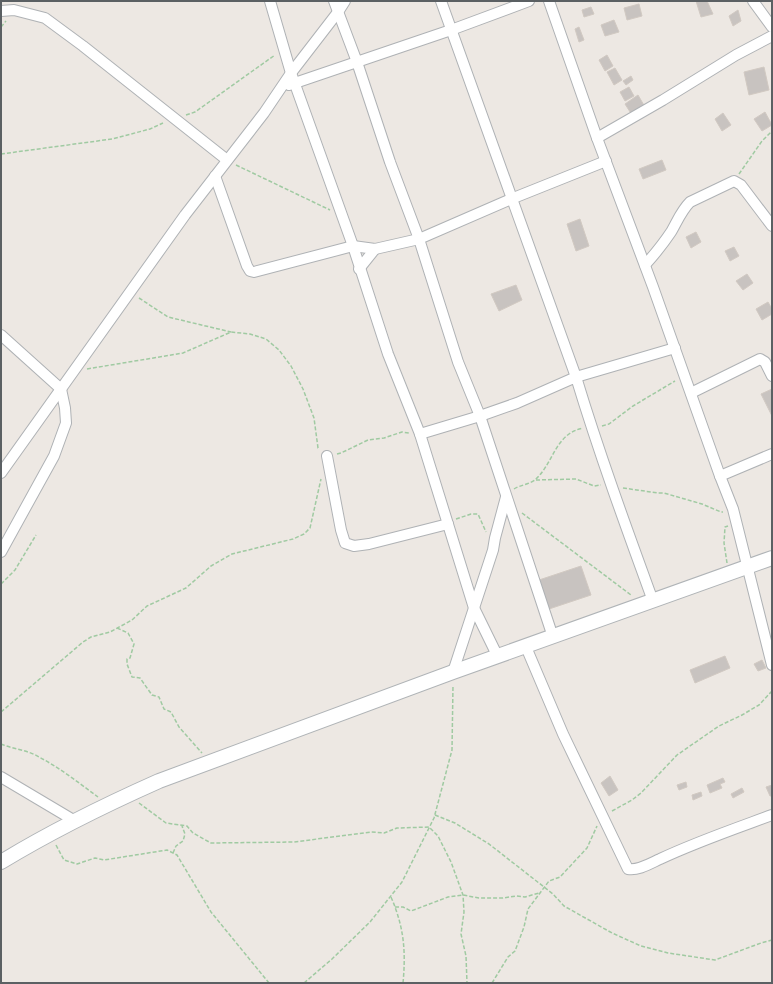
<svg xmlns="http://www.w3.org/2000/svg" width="773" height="984" font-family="Karla,sans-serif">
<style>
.building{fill:#c8c3c0;stroke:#d1c9c2}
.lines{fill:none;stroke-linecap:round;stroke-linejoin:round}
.street-casing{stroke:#afb2b5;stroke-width:12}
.secondary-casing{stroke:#b0b4b7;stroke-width:16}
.path{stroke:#a0caa2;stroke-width:1.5;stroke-dasharray:4 2;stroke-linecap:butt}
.street{stroke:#fff;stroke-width:10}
.secondary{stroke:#fff;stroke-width:14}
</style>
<rect width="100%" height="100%" fill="#ede8e3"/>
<!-- building -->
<g class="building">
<path d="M696,1H707L713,14L701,17Z"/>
<path d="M639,4L642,16L627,20L624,8Z"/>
<path d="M591,7L594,14L584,17L582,10Z"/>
<path d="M738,10L741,21L733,26L729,16Z"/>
<path d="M614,20L619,32L605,36L601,25Z"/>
<path d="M579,27L584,40L579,42L575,29Z"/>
<path d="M607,55L613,66L605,71L599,60Z"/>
<path d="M764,67L769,90L749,95L744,72Z"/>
<path d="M615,68L622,80L614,85L607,72Z"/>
<path d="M631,76L633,80L626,85L623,81Z"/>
<path d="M629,87L634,96L625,101L620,92Z"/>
<path d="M638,95L645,107L632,115L625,104Z"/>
<path d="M765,112L772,125L762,131L754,119Z"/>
<path d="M723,113L731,125L722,131L715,119Z"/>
<path d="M662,160L666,170L643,179L639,169Z"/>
<path d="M580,219L589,246L576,251L567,224Z"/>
<path d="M696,232L701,242L691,248L686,237Z"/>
<path d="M734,247L739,256L730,261L725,251Z"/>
<path d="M747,274L753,283L743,290L736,281Z"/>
<path d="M516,285L522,300L499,311L491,294Z"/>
<path d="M768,302L772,309V314L762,320L756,309Z"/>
<path d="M772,389V416L761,394Z"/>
<path d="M581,566L591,595L549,609L539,580Z"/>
<path d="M725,656L730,668L695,683L690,670Z"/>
<path d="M762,660L766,668L758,671L754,664Z"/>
<path d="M610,776L618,790L609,796L601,783Z"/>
<path d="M723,778L725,782L720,784L722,788L710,793L707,785Z"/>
<path d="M686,782L687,787L679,790L677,785Z"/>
<path d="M772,785V796H770L766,787Z"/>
<path d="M742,788L744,792L733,798L731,794Z"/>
<path d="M701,792L702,796L693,800L692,795Z"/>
</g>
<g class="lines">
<!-- street casing -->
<g class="street-casing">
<g id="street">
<path d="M270,1L291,73L353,246L388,354L420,434L474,608L498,657"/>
<path d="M334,1L357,62L390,162L419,239L458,362L480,416L553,637"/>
<path d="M441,1L576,377L675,348"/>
<path d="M549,1L597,138L653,287L720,476L733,509L772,665"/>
<path d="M753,1L772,27"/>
<path d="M1,11L14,10L45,18L83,46L227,160"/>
<path d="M289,85L451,30L529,1"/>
<path d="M597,138L663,100L736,55L772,36"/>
<path d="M215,176L247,266L250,271L254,272L353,246L375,249L419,239L511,199L606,161"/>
<path d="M645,265C654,255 663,244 671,232C677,222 681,211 690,202L734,181L741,185L772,226"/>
<path d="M359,269L375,249"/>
<path d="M1,335L61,389L65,408L66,423L54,456L1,552"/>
<path d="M691,393L760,359L765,362L772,376"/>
<path d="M420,434L480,416L517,403L576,377C599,453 626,527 653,601"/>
<path d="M327,456L341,530L345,543L354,546L369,544L448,524"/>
<path d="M1,473L185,215L264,113L291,73L338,12L345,1"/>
<path d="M720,476L772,454"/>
<path d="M526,647L563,734L628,869C638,871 651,863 660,859C696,842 734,829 772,815"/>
<path d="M453,672L493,550L495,538L506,497"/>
<path d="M1,777L75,821"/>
</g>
</g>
<!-- secondary casing -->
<g class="secondary-casing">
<path id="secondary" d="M1,862C52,831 105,805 159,781L453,672L772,558"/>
</g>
<!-- path -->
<g class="path">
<path d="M1,27L6,21"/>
<path d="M186,115L195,112L275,55"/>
<path d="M1,154L112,139L150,129L163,123"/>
<path d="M236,165L330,210"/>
<path d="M739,174L762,141L772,131"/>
<path d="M139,298L168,317L231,332"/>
<path d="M87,369L183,353L231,332L250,334L266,339L279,350L291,366L303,389L314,418L318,448L319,449"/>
<path d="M602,426L609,424L633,406L675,381"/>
<path d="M337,454L341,453L368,440L384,438L402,432L409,433"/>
<path d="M536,480L576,479L594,486L601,485"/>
<path d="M623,488L658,493H664L702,504L721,512H723"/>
<path d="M514,489C520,485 531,484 536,479C554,462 555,434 583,428"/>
<path d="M522,513L631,595"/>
<path d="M456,519L471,514H478L486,532"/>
<path d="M727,563L724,543L725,527L728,526"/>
<path d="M1,584L15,570L36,535"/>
<path d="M117,628L128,633L134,644L130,658L127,659V664L132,677L140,678L152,695L159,697L164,709L171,712L179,727L202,753"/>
<path d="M1,712L83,642L91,637L110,632L132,620L147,606L186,588L211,566L232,554L293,539L304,534L310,528L321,479"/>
<path d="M1,744C13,749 28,750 39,757C60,768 79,783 98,797"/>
<path d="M139,803L166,823L187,826L193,833L211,843L294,842L371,832L384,833L397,828L429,827L438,836L451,862L463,895L464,912L461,934L466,956L467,983"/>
<path d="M612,811L632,800L641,793L677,755L719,726L742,715L759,705L772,691"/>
<path d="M435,815L455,823L489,844L553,894L564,906L612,933L641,946L668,953L715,960L761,943L772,940"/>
<path d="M56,845L64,860L77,864L95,858L104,860L167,850L177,855L211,912L269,983"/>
<path d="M173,853L176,846L183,841L185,834L182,826"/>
<path d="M391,897C404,927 406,951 403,983"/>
<path d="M395,907H403L411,911L448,897L463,895L479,898H503L516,896L525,897L539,893"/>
<path d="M304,983L332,959L370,922L402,882L434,818L452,750L453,685"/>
<path d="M492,983L508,957L515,951L524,927L528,909L549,881L560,877L587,848L597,826"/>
</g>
<!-- street -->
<use href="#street" class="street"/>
<!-- secondary -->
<use href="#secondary" class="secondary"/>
</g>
<!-- border -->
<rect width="773" height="984" fill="none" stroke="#5b6063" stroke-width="4"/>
</svg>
